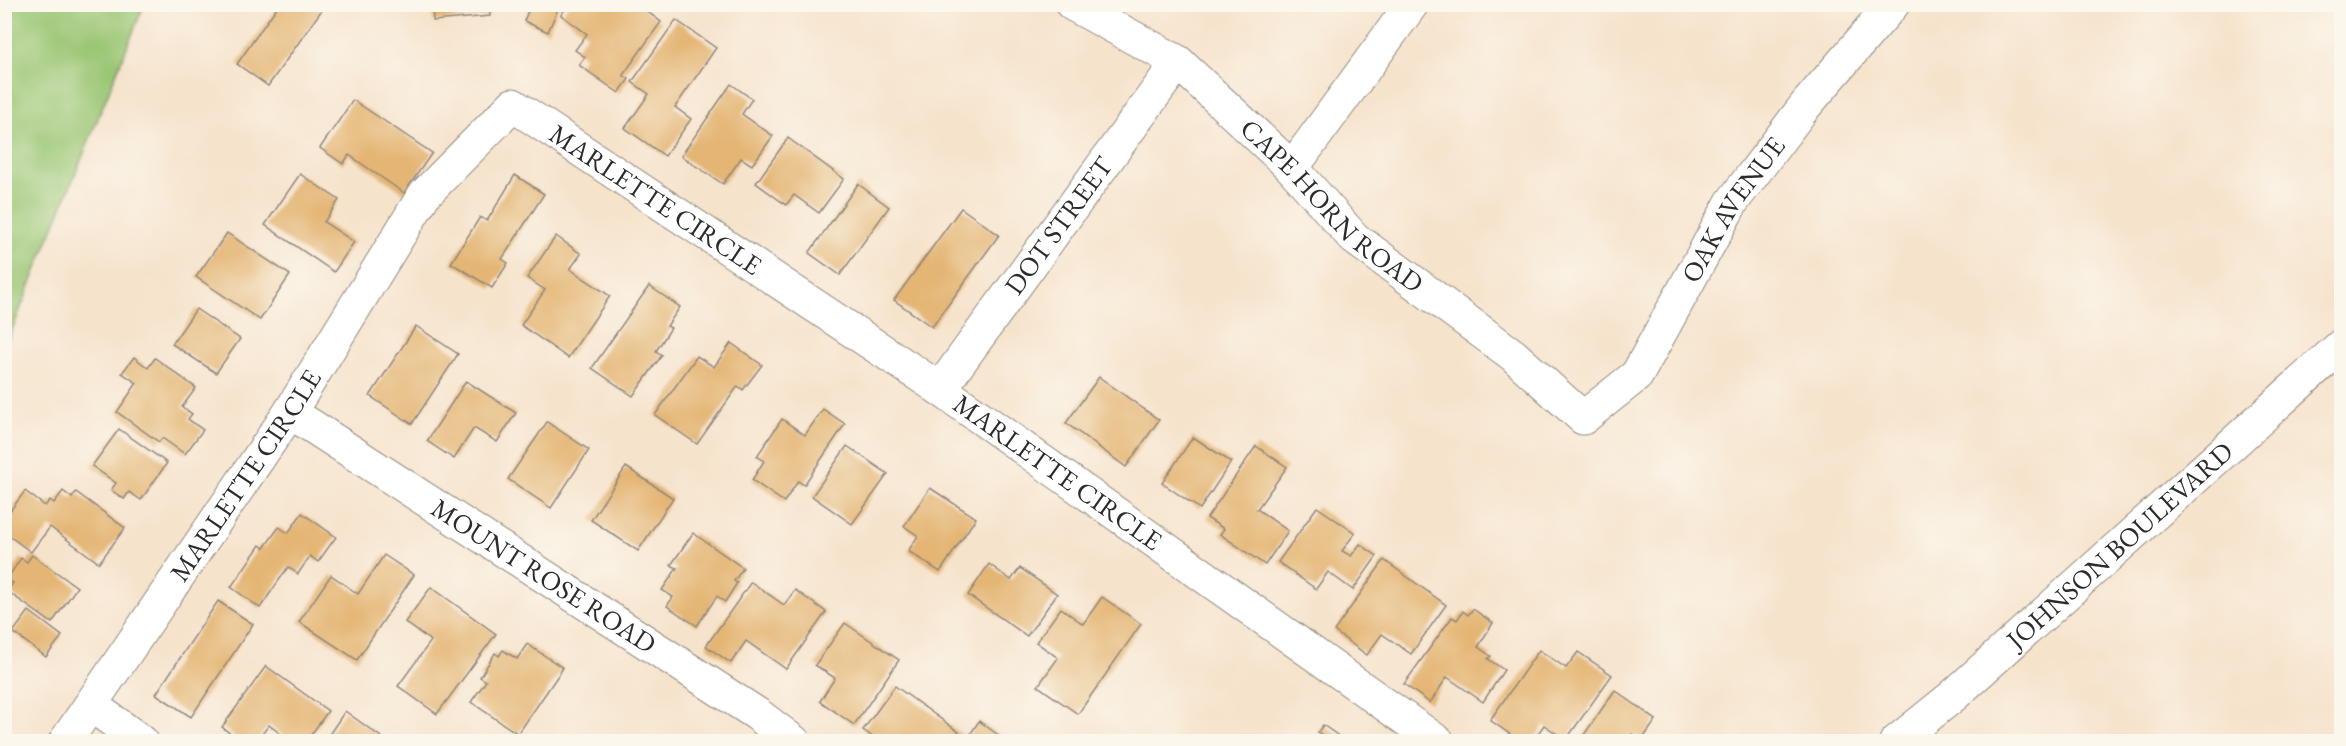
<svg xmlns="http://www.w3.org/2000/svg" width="2346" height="746" font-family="'EB Garamond',serif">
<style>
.green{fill:#9ac673;stroke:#62784f;stroke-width:1.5}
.building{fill:#e4b573}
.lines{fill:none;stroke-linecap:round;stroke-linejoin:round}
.minor-casing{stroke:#90877c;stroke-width:35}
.minor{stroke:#fff;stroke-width:33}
.labels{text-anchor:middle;stroke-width:6;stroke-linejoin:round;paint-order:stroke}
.street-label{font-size:27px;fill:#2b2b2b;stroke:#fbf7ec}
</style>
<rect width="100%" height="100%" fill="#fbf7ec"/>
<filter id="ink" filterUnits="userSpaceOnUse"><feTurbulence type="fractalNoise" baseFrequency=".0167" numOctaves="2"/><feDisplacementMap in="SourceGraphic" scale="12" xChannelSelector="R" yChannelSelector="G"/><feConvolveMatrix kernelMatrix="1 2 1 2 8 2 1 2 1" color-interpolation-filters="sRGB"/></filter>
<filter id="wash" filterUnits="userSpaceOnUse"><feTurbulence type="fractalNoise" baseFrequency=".008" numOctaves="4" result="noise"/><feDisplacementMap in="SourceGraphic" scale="24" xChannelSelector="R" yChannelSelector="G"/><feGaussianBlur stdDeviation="1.35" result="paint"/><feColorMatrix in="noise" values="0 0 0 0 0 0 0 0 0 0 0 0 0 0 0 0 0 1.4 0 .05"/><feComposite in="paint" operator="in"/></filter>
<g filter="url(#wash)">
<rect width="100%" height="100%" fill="#f6e3cc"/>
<!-- green -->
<path class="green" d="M5,4L144,5L5,347L4,5Z"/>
<g id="blocks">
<!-- building -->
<g class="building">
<path d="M279,4H326L268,86L237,64Z"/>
<path d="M432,4H489L490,16L433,21Z"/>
<path d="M531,4H560L548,32L524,21Z"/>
<path d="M569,4H637L661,22L623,75L629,79L619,93L579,65L585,57L575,50L587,34L561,15Z"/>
<path d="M676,20L716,48L675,107L691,119L665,156L625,128L649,94L632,82Z"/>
<path d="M731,84L752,99L742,114L773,136L752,165L741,158L723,184L681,156Z"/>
<path d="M353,100L432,153L404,193L349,155L343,164L320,148Z"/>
<path d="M788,138L844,179L819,213L794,195L786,205L756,183Z"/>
<path d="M300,174L339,200L324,222L354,242L334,272L265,225Z"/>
<path d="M515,175L544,194L502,259L508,263L492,288L451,263L480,217L487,221Z"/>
<path d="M858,184L889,207L840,275L809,253Z"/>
<path d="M961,208L999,235L932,327L894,300Z"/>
<path d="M227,233L290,275L260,320L196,277Z"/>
<path d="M556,236L581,254L570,269L610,296L568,358L521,325L545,290L527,278Z"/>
<path d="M649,286L680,307L667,326L671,328L656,351L662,355L633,396L592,368Z"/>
<path d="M196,309L240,339L216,373L172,344Z"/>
<path d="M416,326L458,354L412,424L370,396Z"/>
<path d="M731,343L762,365L743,390L738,386L697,444L655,415L697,356L714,367Z"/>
<path d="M134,357L148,368L155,358L196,388L182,407L192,414L188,419L203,430L185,454L162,438L159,442L117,412L137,383L122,373Z"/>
<path d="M1099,377L1159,420L1126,467L1066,423Z"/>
<path d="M466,381L516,413L497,442L474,428L454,459L427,441Z"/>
<path d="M823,409L845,424L804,485L798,481L784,502L752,480L764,461L757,456L782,419L805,435Z"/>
<path d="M547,422L589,450L551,508L508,479Z"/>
<path d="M119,429L167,463L141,500L129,492L124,499L111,490L116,483L92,466Z"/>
<path d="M1193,437L1231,462L1200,509L1162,483Z"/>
<path d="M847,446L888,474L852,524L812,496Z"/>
<path d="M1256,446L1287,467L1257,509L1288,531L1265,565L1220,534L1224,529L1207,518Z"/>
<path d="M626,467L673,498L638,551L591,520Z"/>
<path d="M930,488L976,518L940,572L908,551L918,536L904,526Z"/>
<path d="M25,491L45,506L50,500L54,503L63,491L72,498L76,492L125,528L99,563L50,527L31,552L4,532V519Z"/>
<path d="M1317,507L1355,533L1342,551L1351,556L1360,544L1377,556L1353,590L1328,572L1316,589L1278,562Z"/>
<path d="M302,513L336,537L318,562L310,556L298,574L288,567L260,608L231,587L260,545L264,548L279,527L288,533Z"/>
<path d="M693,533L743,568L734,581L737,583L725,602L717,596L697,626L667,606L673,597L662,590L677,568L671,565Z"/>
<path d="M32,555L77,587L52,623L7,591L13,583L7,579L21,558L27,562Z"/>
<path d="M384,555L414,575L357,660L299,622L331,575L358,594Z"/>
<path d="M1384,560L1446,605L1411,654L1382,634L1367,655L1334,631Z"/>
<path d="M989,564L1011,580L1020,568L1057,594L1027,636L968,595Z"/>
<path d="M751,582L784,605L795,590L826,612L786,669L746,641L731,663L706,646Z"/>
<path d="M431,587L496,634L437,714L398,686L431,641L405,622Z"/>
<path d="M1102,597L1141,624L1078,714L1038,686L1058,658L1036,642L1061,608L1083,624Z"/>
<path d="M218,601L253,624L191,717L156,694Z"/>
<path d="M1473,609L1493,623L1478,647L1491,656L1488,659L1504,670L1483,702L1447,677L1430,703L1404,684L1452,617L1457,620L1463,611L1468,615Z"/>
<path d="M29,611L62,636L46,657L13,632Z"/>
<path d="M845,623L899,660L854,725L820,701L835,678L815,665Z"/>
<path d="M527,644L563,668L518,734L471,702L486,681L480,677L495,653L499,656L503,650L517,659Z"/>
<path d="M1539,650L1566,668L1578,652L1612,675L1566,740L1544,725L1532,742H1521L1490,720Z"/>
<path d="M266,666L328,711L306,742H291L269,725L256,742H241L222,727Z"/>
<path d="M895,686L963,735L958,742H880L863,730Z"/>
<path d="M1615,690L1656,720L1642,740L1632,734L1627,742H1579Z"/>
<path d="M345,711L388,742H324Z"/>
<path d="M979,721L1008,742H965Z"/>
<path d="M1323,725L1347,742H1332L1318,732Z"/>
</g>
</g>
</g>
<g filter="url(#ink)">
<use href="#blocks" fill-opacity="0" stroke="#90877c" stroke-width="1.5"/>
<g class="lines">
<!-- minor casing -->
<g class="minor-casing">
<g id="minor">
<path id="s1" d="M1072,4L1178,62L1292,168L1354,238L1513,355L1583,418L1637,375L1732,202L1805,106L1893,4"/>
<path d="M1292,168L1412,4"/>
<path id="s2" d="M940,389L1178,62"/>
<path id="s3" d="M290,412L757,714L794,742"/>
<path d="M91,705L142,742"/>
<path id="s4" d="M65,742L290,412L424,195L513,105L940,389L1438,742"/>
<path id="s5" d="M1896,742L1953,696L2342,345"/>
</g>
</g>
<!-- minor -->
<use href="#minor" class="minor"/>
</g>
</g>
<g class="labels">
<!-- street labels -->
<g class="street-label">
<text dy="9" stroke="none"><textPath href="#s4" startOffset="952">MARLETTE CIRCLE</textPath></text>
<text dy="9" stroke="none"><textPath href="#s1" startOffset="332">CAPE HORN ROAD</textPath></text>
<text dy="9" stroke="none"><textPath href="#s1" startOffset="922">OAK AVENUE</textPath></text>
<text dy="9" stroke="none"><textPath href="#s2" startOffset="202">DOT STREET</textPath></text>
<text dy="9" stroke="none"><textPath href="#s4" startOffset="1438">MARLETTE CIRCLE</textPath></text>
<text dy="9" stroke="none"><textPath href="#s4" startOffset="322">MARLETTE CIRCLE</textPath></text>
<text dy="9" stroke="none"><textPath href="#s5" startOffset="298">JOHNSON BOULEVARD</textPath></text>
<text dy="9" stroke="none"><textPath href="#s3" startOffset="302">MOUNT ROSE ROAD</textPath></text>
</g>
</g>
<!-- margin -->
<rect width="2346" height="746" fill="none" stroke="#fbf7ec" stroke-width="24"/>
</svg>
